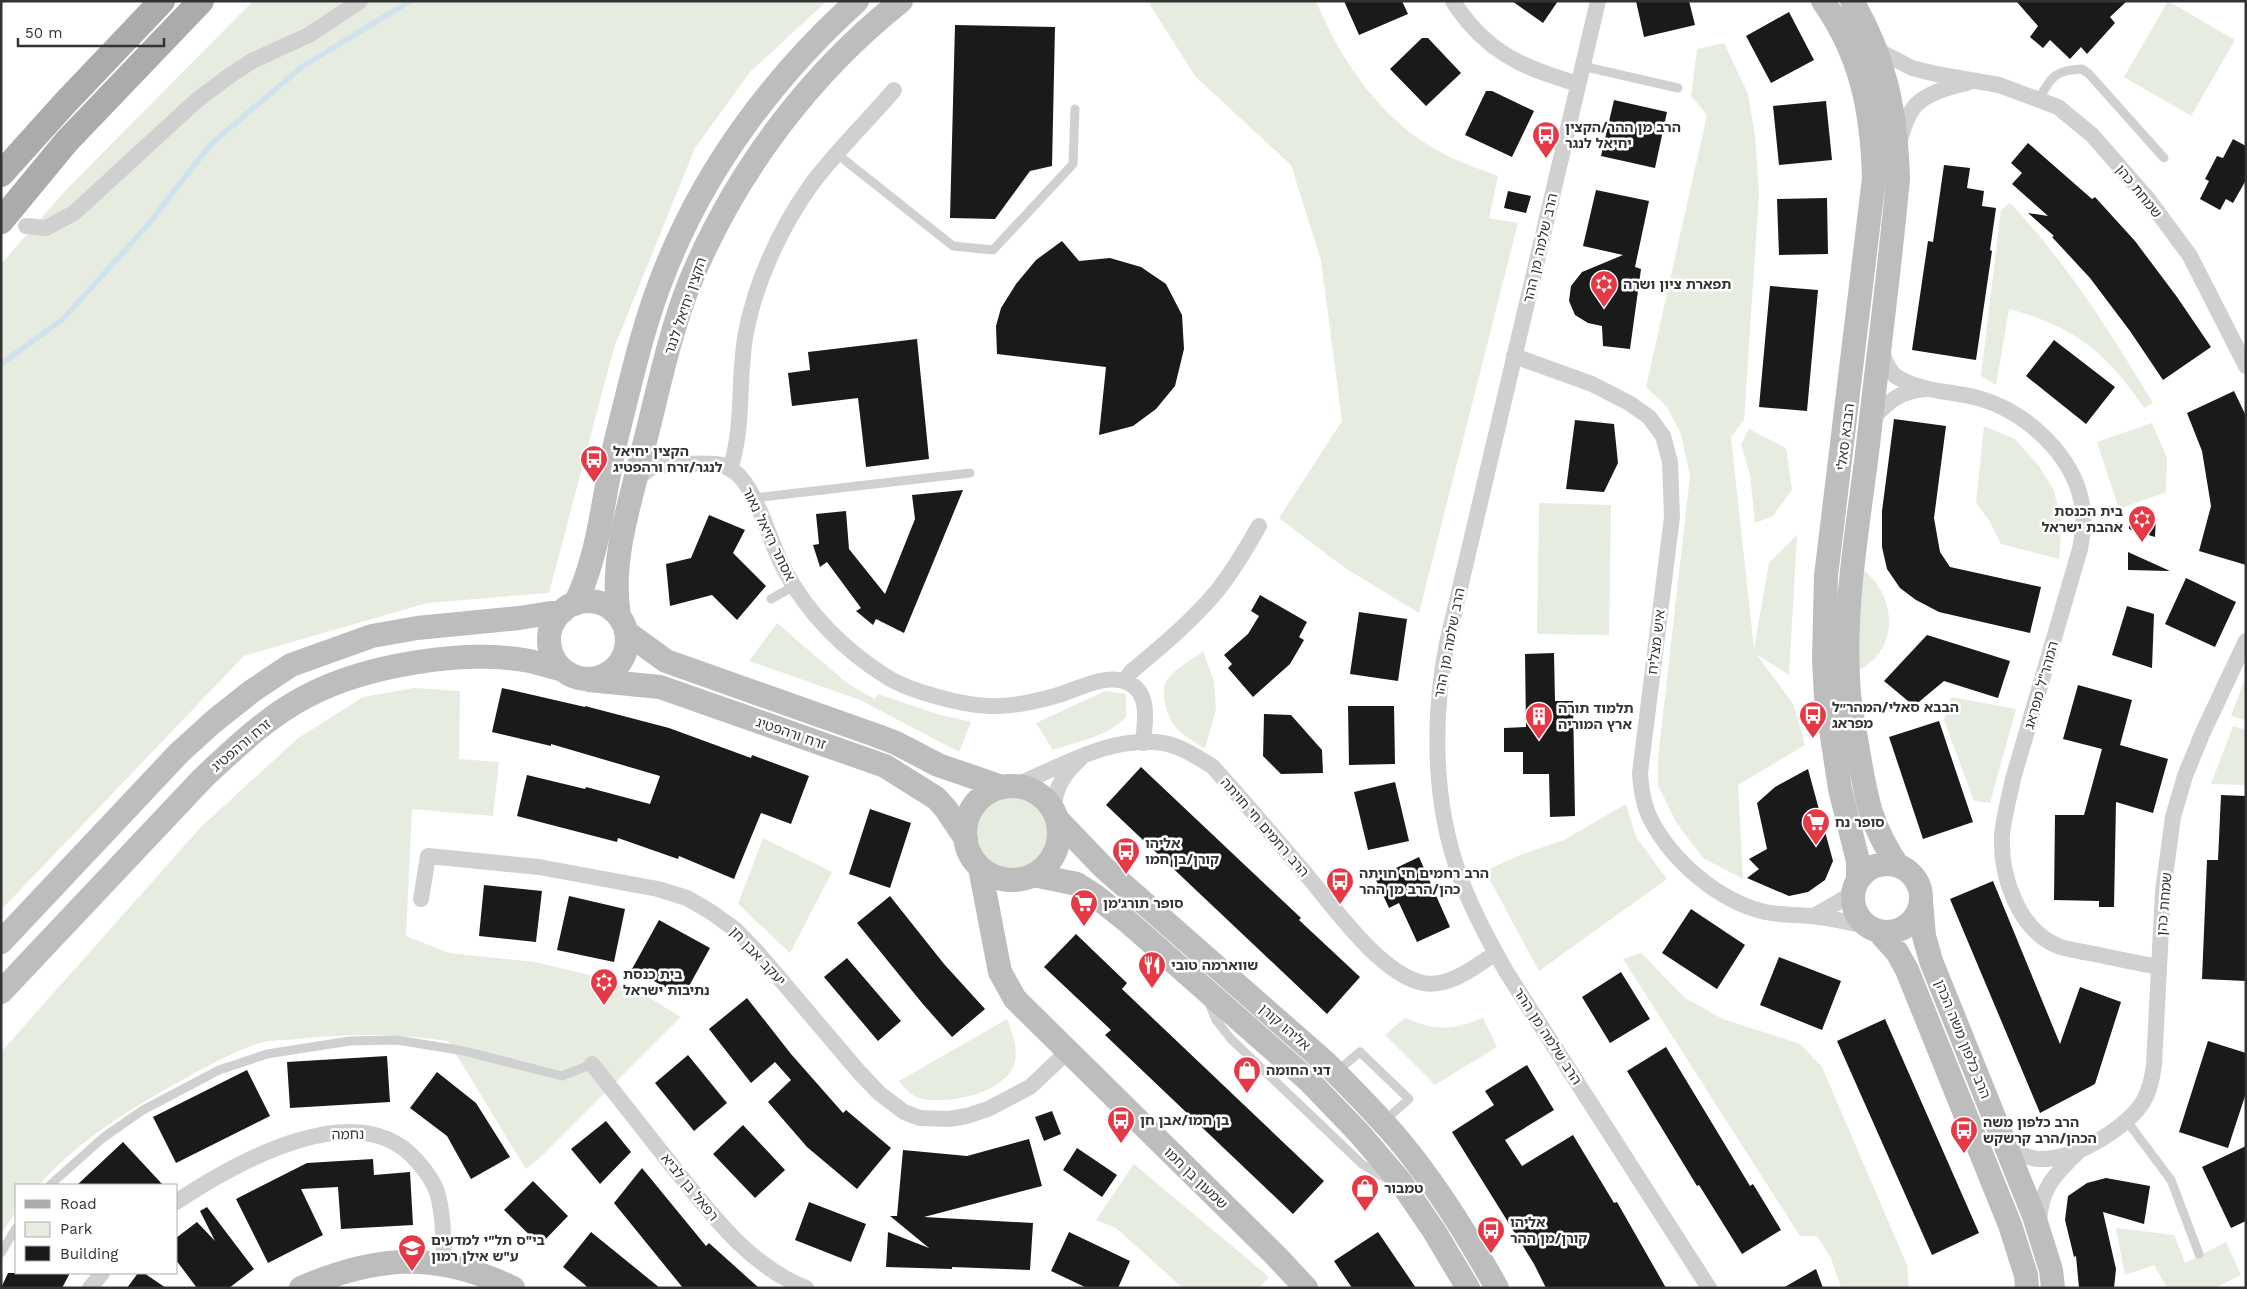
<svg xmlns="http://www.w3.org/2000/svg" width="2247" height="1289" font-family="'Work Sans','Noto Sans Hebrew',sans-serif">
	<rect width="100%" height="100%" fill="#fff"/>
	<!-- green -->
	<path fill="#e6ecdf" d="M253 1H827L750 72 695 148 614 348 549 593 427 603 244 656 1 910V264L65 191Z
		M1150 1H1316C1341 62 1384 124 1444 154 1461 163 1480 169 1498 176L1489 218 1518 223 1419 613 1345 568 1279 518 1342 421 1321 260 1291 165 1195 76 1150 5Z
		M2168 1 2235 40 2191 116 2124 77Z
		M1724 43 1748 94 1755 136 1759 194 1744 420 1731 437 1754 649 1769 563 1797 535 1789 675 1756 654 1794 705 1805 745 1738 785 1743 879 1703 858 1676 822 1658 785V758L1690 476 1681 434 1667 407 1646 387 1707 115 1691 96 1697 49Z
		M2010 203C2068 264 2110 332 2153 403L2144 408C2106 352 2075 327 2009 309L1996 385 1981 376 2001 210Z
		M2152 423 2167 458 2166 492 2119 509 2097 442Z
		M1984 426 2015 439 2039 466 2053 489 2062 520 2059 559 2001 544 1989 520 1976 503Z
		M1749 429 1786 448 1792 490 1773 516 1755 523 1750 475 1741 444Z
		M1539 503 1611 505 1609 635 1537 634Z
		M1856 565C1888 583 1902 631 1874 659 1868 665 1859 670 1852 675Z
		M777 623 848 684 875 699 878 694 937 714 971 722 959 752 860 700 749 661Z
		M1203 651 1214 681 1216 709 1205 749C1183 734 1172 731 1165 704 1164 698 1163 690 1165 684 1171 670 1192 660 1203 651Z
		M2246 676V720L2231 716Z
		M414 688 460 691 459 759 499 762 493 816 412 809 406 936 449 953 535 962 598 977 643 994 681 1017 545 1153 526 1169 448 1041C394 1034 352 1033 298 1039 286 1040 271 1040 260 1043 235 1051 211 1064 188 1077 134 1106 80 1139 39 1185H16V1213L1 1233V1052L201 827 297 739 363 697Z
		M1105 691 1126 694V717C1109 736 1076 742 1053 750L1036 723Z
		M1951 697 2016 709 1990 803 1974 801 1944 720Z
		M2233 726 2246 730V785L2211 784Z
		M974 833a38 38 0 1 1 76 0a38 38 0 1 1-76 0Z
		M1626 804 1636 837 1667 879 1539 971 1485 871 1520 855 1564 840Z
		M763 838 832 872 790 953 738 904Z
		M1641 953 1685 998 1723 1019 1800 1044 1822 1067 1907 1265 1909 1288H1841L1831 1258 1817 1236H1800L1623 959Z
		M1405 1018C1439 1031 1448 1031 1483 1018L1497 1047 1435 1085 1385 1035Z
		M1007 1019C1013 1034 1021 1056 1011 1071 996 1095 945 1105 919 1098 910 1095 905 1088 899 1081Z
		M1134 1164 1269 1277 1259 1288H1183L1116 1228 1096 1220Z
		M2116 1228 2174 1235 2185 1263 2226 1242 2241 1275 2215 1288H2167L2154 1265 2125 1275Z"/>
	<g fill="none" stroke-linecap="round" stroke-linejoin="round">
		<!-- stream -->
		<path stroke="#cfe2ee" stroke-width="5.5" d="M1 364 63 319 146 227 211 144 303 66 410 1"/>
	</g>
	<!-- building -->
	<path fill="#1a1a1a" d="M1344 1H1402L1408 14 1359 35Z
		M1512 1H1558L1543 23Z
		M1636 1H1689L1695 25 1644 37Z
		M2016 1H2127L2110 17 2115 23 2087 54 2081 47 2070 59 2050 40 2043 48 2030 37 2038 26Z
		M1789 12 1814 60 1771 83 1746 36Z
		M955 25 1055 27 1052 166 1030 171 995 219 950 218Z
		M1422 38H1428L1461 73 1426 106 1390 69Z
		M1486 91H1492L1534 111 1512 157 1465 135Z
		M1614 100 1667 112 1655 168 1601 156Z
		M1826 101 1832 160 1779 165 1773 106Z
		M2233 139 2246 146V180L2233 203 2226 199 2220 210 2200 199 2209 181 2205 179 2217 156 2223 158Z
		M2028 143 2092 199 2095 197 2135 241 2177 297 2211 347 2163 380 2130 331 2090 278 2052 237 2054 236 2028 213 2048 216 2012 184 2022 173 2011 163Z
		M1944 165 1970 168 1967 188 1984 191 1982 206 1996 208 1990 250 1992 251 1976 360 1912 350 1928 241 1933 242Z
		M1596 190 1649 201 1635 267 1641 269 1630 349 1603 346 1602 326 1588 323 1575 315 1569 301 1571 286 1582 272 1623 255 1583 246Z
		M1508 191 1531 196 1526 213 1504 208Z
		M1827 198 1828 254 1779 255 1777 199Z
		M1062 241 1079 261 1110 258 1141 267 1166 284 1182 315 1184 349 1175 386 1156 409 1133 426 1099 435 1106 367 997 354 996 326 1001 308 1016 284 1036 260Z
		M1770 286 1818 290 1807 411 1759 407Z
		M917 339 929 459 866 467 858 398 792 406 788 373 810 370 808 352Z
		M2054 340 2115 387 2086 424 2026 376Z
		M2234 391 2246 416V565L2199 551 2211 506 2202 451 2187 413Z
		M1894 419 1946 426 1934 518 1940 552 1950 567 2041 587 2030 633 1939 612 1916 600 1900 588 1887 569 1882 547V511Z
		M1575 420 1614 424 1618 463 1604 492 1566 489Z
		M963 490 904 633 876 619 873 625 856 611 861 608 827 562 820 567 813 545 819 544 816 514 846 511 849 549 885 594 915 519 912 495Z
		M709 515 745 530 733 553 766 586 737 620 712 595 670 606 666 564 691 558Z
		M2129 515 2156 516 2155 537 2129 529Z
		M2128 552 2170 571 2128 570Z
		M2186 578 2236 602 2215 647 2165 624Z
		M1260 595 1307 622 1299 637 1304 640 1290 664 1253 697 1228 668 1232 664 1224 655 1248 634 1259 616 1251 611Z
		M2127 606 2154 614 2152 668 2112 655Z
		M1359 612 1407 619 1398 681 1350 674Z
		M1927 635 2010 661 1998 698 1944 681 1914 706 1884 681Z
		M1554 653 1555 701H1573L1575 816 1550 817 1549 774H1523V752H1504V728L1526 727 1525 654Z
		M2078 685 2132 700 2120 745 2168 759 2153 813 2116 802 2114 907H2099V901L2054 900 2055 815H2084L2102 749 2063 739Z
		M502 688 585 707V706L669 728 751 758 752 755 809 776 791 824 761 813 734 879 679 856 678 859 618 838 617 842 517 816 527 775 585 789 586 787 650 804 660 776 551 744V746L492 732Z
		M1348 706H1394L1395 764 1349 765Z
		M1264 714 1291 715 1322 750 1323 773 1281 774 1263 756Z
		M1939 721 1973 822 1923 839 1889 737Z
		M1141 767 1301 918 1299 920 1360 977 1327 1014 1106 805Z
		M1808 769 1833 861 1825 880 1808 892 1789 896 1747 878 1759 869 1749 859 1767 849 1757 803 1775 787Z
		M1395 782 1409 841 1368 850 1354 792Z
		M2221 795 2246 796V981L2202 979 2207 860H2218Z
		M870 809 911 823 890 888 849 874Z
		M1419 857 1450 927 1417 942 1399 903 1389 908 1375 878Z
		M1993 881 2060 1044 2080 987 2121 1002 2095 1084 2040 1113 1950 899Z
		M484 885 542 891 536 942 479 936Z
		M569 896 625 909 614 962 557 950Z
		M890 896 944 964 985 1009 952 1037 922 1003 857 923Z
		M1691 909 1745 945 1717 989 1662 953Z
		M659 920 710 948 683 997 632 969Z
		M1076 934 1127 983 1122 989 1324 1181 1293 1214 1105 1035 1111 1030 1044 967Z
		M1779 957 1841 981 1822 1030 1760 1005Z
		M847 958 901 1021 878 1041 824 977Z
		M1621 972 1650 1019 1610 1043 1582 997Z
		M747 998 791 1054 843 1113 846 1110 891 1148 857 1189 807 1147 768 1102 791 1080 775 1062 751 1083 709 1029Z
		M1885 1019 1979 1233 1932 1255 1837 1041Z
		M2208 1041 2246 1053V1093L2228 1148 2179 1132Z
		M1666 1047 1750 1186 1753 1184 1781 1230 1742 1254 1699 1185 1697 1186 1627 1071Z
		M688 1055 727 1103 694 1131 655 1083Z
		M387 1056 390 1102 290 1108 287 1062Z
		M1527 1065 1554 1110 1505 1140 1522 1166 1573 1135 1614 1203 1617 1202 1666 1288H1546L1534 1264 1452 1132 1494 1105 1485 1091Z
		M247 1070 270 1116 176 1163 153 1117Z
		M437 1072 476 1103 510 1157 471 1179 447 1136 410 1108Z
		M1052 1111 1061 1134 1044 1141 1035 1117Z
		M606 1121 631 1152 600 1184 571 1149Z
		M743 1125 785 1170 755 1198 713 1154Z
		M1029 1139 1042 1186 924 1217 1033 1223 1030 1270 952 1267V1269L886 1267 888 1232 929 1248 890 1216H897L903 1150 967 1156Z
		M123 1142 163 1185H77Z
		M2246 1146V1221L2231 1228 2202 1167Z
		M1077 1148 1117 1175 1102 1197 1063 1170Z
		M373 1159 374 1175 410 1172 413 1225 341 1229 338 1187 301 1189 323 1235 268 1263 236 1199 307 1163Z
		M642 1168 706 1246 709 1243 759 1288H683L614 1203Z
		M2106 1178 2150 1186 2144 1224 2103 1212 2116 1269 2114 1288H2079L2076 1256 2074 1257 2065 1220 2068 1196 2087 1183Z
		M533 1181 568 1216 540 1245 504 1210Z
		M809 1202 866 1224 851 1262 795 1240Z
		M207 1207 254 1269 229 1288H197L176 1260V1238L197 1222 215 1241 200 1211Z
		M591 1232 660 1288H588L584 1284 563 1267Z
		M1069 1232 1130 1261 1118 1288H1087L1051 1271Z
		M1378 1232 1416 1288H1352L1334 1261Z
		M1816 1269 1823 1288H1783Z
		M8 1273H70L62 1288H1Z
		M138 1273H144L166 1288H127Z"/>
	<g fill="none" stroke-linecap="round" stroke-linejoin="round">
		<!-- lane -->
		<path stroke="#d0d0d0" stroke-width="9" d="M1582 66 1678 88
			M2039 99C2051 77 2055 70 2082 69L2089 74 2164 158
			M837 154 953 246 993 250 1073 164 1075 109
			M754 498 970 473
			M771 599 794 586
			M1209 1003 1216 1020 1231 1039 1362 1164 1388 1180
			M1335 1073 1360 1052 1409 1099 1383 1122
			M2126 1120 2171 1180 2199 1254
			M50 1185 104 1137 143 1110 219 1070 267 1054 350 1041 397 1040 464 1051 562 1076 592 1064
			M1 1253 16 1228"/>
		<!-- street -->
		<path stroke="#d0d0d0" stroke-width="16" d="M1453 1C1457 9 1464 16 1469 23 1499 59 1535 71 1578 84
			M1598 1 1447 643C1432 719 1433 803 1460 877 1472 910 1489 941 1507 973L1709 1288
			M1874 42 1883 53 1912 68 1936 74 1999 85 2058 107 2092 135 2148 199 2190 256 2246 366
			M1899 143C1903 132 1905 120 1912 110 1922 94 1949 87 1967 83
			M26 226 46 228 74 213 196 101 229 76 252 61 309 35 360 1
			M1880 348C1884 358 1888 371 1897 377 1921 392 1952 391 1978 398 2025 411 2073 454 2082 504 2085 520 2083 534 2080 549L2013 779C2009 798 2004 816 2002 835 2000 875 2018 930 2058 946 2069 950 2083 952 2095 954 2117 959 2138 963 2159 967
			M1514 356 1592 384 1629 403 1649 417 1663 436 1670 462 1672 517 1640 773C1641 789 1643 804 1650 818 1671 860 1718 901 1765 912 1780 915 1796 915 1811 916 1830 918 1848 922 1867 926
			M1871 420C1888 402 1899 391 1926 389
			M730 469C744 427 738 382 745 338 754 285 780 228 811 185 836 151 867 122 894 90
			M636 480C641 476 648 469 654 467 663 464 713 462 722 465 726 466 731 470 735 472 757 489 770 543 784 569 807 613 845 651 887 677 909 691 962 705 988 706 1009 707 1034 702 1055 696 1077 690 1105 673 1127 682 1151 692 1145 722 1143 743
			M1124 681 1132 671C1162 646 1192 621 1217 591 1233 571 1246 549 1259 526
			M1014 786C1061 767 1110 735 1163 743 1181 746 1197 757 1212 766 1244 801 1274 837 1305 873 1333 906 1380 974 1423 983 1450 988 1475 966 1496 953
			M1054 811C1054 788 1064 774 1080 759
			M421 899 428 856 539 867 658 889 687 898 711 912 736 930 758 953 859 1072 879 1093 904 1112 920 1118 949 1119 967 1116 988 1109 1030 1087 1067 1052
			M1814 916 1854 893
			M592 1064C618 1097 644 1130 670 1163 709 1211 747 1265 806 1288
			M2007 1137C2011 1142 2017 1151 2022 1154 2055 1174 2126 1130 2143 1102 2150 1090 2152 1078 2154 1065L2163 891 2173 817 2185 776 2203 732 2246 641
			M176 1202C235 1163 358 1092 417 1161 425 1170 433 1180 437 1192 444 1216 443 1240 444 1264
			M2039 1224C2040 1189 2054 1175 2078 1152
			M90 1288 102 1273"/>
		<!-- secondary -->
		<path stroke="#bdbdbd" stroke-width="24" d="M1823 1C1862 56 1872 112 1874 178L1826 576 1824 659 1826 697 1840 789 1858 861V880
			M1852 1C1886 59 1896 113 1898 178 1890 268 1878 356 1868 445 1858 528 1842 610 1849 694 1851 712 1855 731 1858 750 1866 797 1870 825 1898 866
			M549 640a39 39 0 1 1 78 0a39 39 0 1 1-78 0Z
			M575 604C601 551 603 492 617 436 631 381 643 325 664 273 705 168 774 76 857 1
			M619 616C610 561 629 507 642 453 657 397 668 337 690 282 735 173 809 74 901 1
			M626 632 666 661 875 735 896 743 938 765 1002 787
			M589 680 660 687 885 766 936 798 946 809 966 839
			M965 833a47 47 0 1 1 94 0a47 47 0 1 1-94 0Z
			M1057 819 1103 867 1325 1062C1350 1087 1375 1112 1398 1139 1436 1184 1468 1236 1497 1288
			M1853 898a34 34 0 1 1 68 0a34 34 0 1 1-68 0Z
			M980 868 1000 972 1015 999 1276 1256 1306 1288
			M1033 875 1077 884 1094 895 1127 921 1308 1080 1359 1133 1400 1181 1434 1231 1468 1288
			M1921 901 1924 936 1931 961 2034 1216 2051 1270 2053 1288
			M1878 931 1897 952 1907 970 2010 1225 2026 1275 2027 1288
			M1 942 179 753 213 722 252 691 291 665 372 636 417 628 519 618 563 611
			M1 992 203 778C235 748 268 716 307 696 366 665 464 649 530 661 541 664 552 667 563 670
			M301 1288C377 1255 437 1251 513 1288"/>
		<!-- primary -->
		<path stroke="#ababab" stroke-width="26" d="M1 174 65 103 162 1
			M1 221 67 141 201 1"/>
	</g>
	<!-- icons -->
	<defs>
		<g id="bus-pin" transform="scale(1.4375)"><path d="M0 17L-7.5 6A9.5 9.5 0 1 1 7.5 6Z" fill="#e63946" stroke="#fff"/><path d="M-5-6H5V4H4V6H2V4H-2V6H-4V4H-5ZM-3.5-4V0h7V-4ZM-3.5 1.2v1.5H-2V1.2ZM2 1.2v1.5H3.5V1.2Z" fill="#fff"/></g>
		<g id="synagogue-pin" transform="scale(1.4375)"><path d="M0 17L-7.5 6A9.5 9.5 0 1 1 7.5 6Z" fill="#e63946" stroke="#fff"/><path d="M0-6.5L5.6 3.2H-5.6ZM0 6.5L5.6-3.2H-5.6Z" fill="#fff"/></g>
		<g id="building-pin" transform="scale(1.4375)"><path d="M0 17L-7.5 6A9.5 9.5 0 1 1 7.5 6Z" fill="#e63946" stroke="#fff"/><path d="M-4-6H4V6H1V3H-1V6H-4ZM-2.5-4.3h1.7v1.8h-1.7ZM.8-4.3h1.7v1.8H.8ZM-2.5-1h1.7V.8h-1.7ZM.8-1h1.7V.8H.8Z" fill="#fff"/></g>
		<g id="supermarket-pin" transform="scale(1.4375)"><path d="M0 17L-7.5 6A9.5 9.5 0 1 1 7.5 6Z" fill="#e63946" stroke="#fff"/><path d="M-6-5.5h2.5l.6 2H6L4.5 2H-2.5L-4.4-4H-6ZM-1.5 3.2a1.3 1.3 0 1 0 .1 0ZM3 3.2a1.3 1.3 0 1 0 .1 0Z" fill="#fff"/></g>
		<g id="restaurant-pin" transform="scale(1.4375)"><path d="M0 17L-7.5 6A9.5 9.5 0 1 1 7.5 6Z" fill="#e63946" stroke="#fff"/><path d="M-5-6h1v4h1v-4h1v4h1v-4h1v5L-1.5 .5V6h-2V.5L-5-1ZM5-6V6H3V1.5H1.5Q1.5-4 5-6Z" fill="#fff"/></g>
		<g id="shop-pin" transform="scale(1.4375)"><path d="M0 17L-7.5 6A9.5 9.5 0 1 1 7.5 6Z" fill="#e63946" stroke="#fff"/><path d="M-5-2.5h2.3a2.7 3.5 0 0 1 5.4 0H5L5.5 6h-11ZM-1.5-2.5h3a1.5 2.3 0 0 0-3 0Z" fill="#fff"/></g>
		<g id="school-pin" transform="scale(1.4375)"><path d="M0 17L-7.5 6A9.5 9.5 0 1 1 7.5 6Z" fill="#e63946" stroke="#fff"/><path d="M0-5L7-2L0 1L-7-2ZM-4 1L0 2.5L4 1V4Q0 6-4 4Z" fill="#fff"/></g>
	</defs>
	<g fill-rule="evenodd">
		<use href="#bus-pin" x="1546" y="135"/>
		<use href="#synagogue-pin" x="1604" y="284"/>
		<use href="#bus-pin" x="594" y="459"/>
		<use href="#synagogue-pin" x="2142" y="519"/>
		<use href="#bus-pin" x="1813" y="715"/>
		<use href="#building-pin" x="1539" y="716"/>
		<use href="#supermarket-pin" x="1816" y="822"/>
		<use href="#bus-pin" x="1126" y="851"/>
		<use href="#bus-pin" x="1340" y="881"/>
		<use href="#supermarket-pin" x="1084" y="903"/>
		<use href="#restaurant-pin" x="1152" y="965"/>
		<use href="#synagogue-pin" x="604" y="982"/>
		<use href="#shop-pin" x="1247" y="1070"/>
		<use href="#bus-pin" x="1121" y="1120"/>
		<use href="#bus-pin" x="1964" y="1130"/>
		<use href="#shop-pin" x="1365" y="1188"/>
		<use href="#bus-pin" x="1491" y="1230"/>
		<use href="#school-pin" x="412" y="1248"/>
	</g>
	<g text-anchor="middle" dominant-baseline="central" stroke-width="5" stroke-linejoin="round" paint-order="stroke">
		<!-- poi labels -->
		<g font-size="14" font-weight="bold" fill="#333" stroke="#fff" text-anchor="start">
			<text x="1565" y="127">הרב מן ההר/הקצין<tspan x="1565" dy="16">יחיאל לנגר</tspan></text>
			<text x="1623" y="284">תפארת ציון ושרה</text>
			<text x="613" y="451">הקצין יחיאל<tspan x="613" dy="16">לנגר/זרח ורהפטיג</tspan></text>
			<text x="2123" y="511" text-anchor="end">בית הכנסת<tspan x="2123" dy="16">אהבת ישראל</tspan></text>
			<text x="1832" y="707">הבבא סאלי/המהר״ל<tspan x="1832" dy="16">מפראג</tspan></text>
			<text x="1558" y="708">תלמוד תורה<tspan x="1558" dy="16">ארץ המוריה</tspan></text>
			<text x="1835" y="822">סופר נח</text>
			<text x="1145" y="843">אליהו<tspan x="1145" dy="16">קורן/בן חמו</tspan></text>
			<text x="1359" y="873">הרב רחמים חי חויתה<tspan x="1359" dy="16">כהן/הרב מן ההר</tspan></text>
			<text x="1103" y="903">סופר תורג'מן</text>
			<text x="1171" y="965">שווארמה טובי</text>
			<text x="623" y="974">בית כנסת<tspan x="623" dy="16">נתיבות ישראל</tspan></text>
			<text x="1266" y="1070">דגי החומה</text>
			<text x="1140" y="1120">בן חמו/אבן חן</text>
			<text x="1983" y="1122">הרב כלפון משה<tspan x="1983" dy="16">הכהן/הרב קרשקש</tspan></text>
			<text x="1384" y="1188">טמבור</text>
			<text x="1510" y="1222">אליהו<tspan x="1510" dy="16">קורן/מן ההר</tspan></text>
			<text x="431" y="1240">בי"ס תל"י למדעים<tspan x="431" dy="16">ע"ש אילן רמון</tspan></text>
		</g>
		<!-- street labels -->
		<g font-size="14" fill="#333" stroke="#fff">
			<text transform="translate(2139 191) rotate(51)">שמחת כהן</text>
			<text transform="translate(1540 248) rotate(-77)">הרב שלמה מן ההר</text>
			<text transform="translate(685 306) rotate(-71)">הקצין יחיאל לנגר</text>
			<text transform="translate(1845 437) rotate(-83)">הבבא סאלי</text>
			<text transform="translate(769 534) rotate(64)">אסתר רזיאל נאור</text>
			<text transform="translate(1656 642) rotate(-83)">איש מצליח</text>
			<text transform="translate(1449 643) rotate(-79)">הרב שלמה מן ההר</text>
			<text transform="translate(2041 685) rotate(-74)">המהר"ל מפראג</text>
			<text transform="translate(791 733) rotate(19)">זרח ורהפטיג</text>
			<text transform="translate(241 745) rotate(-40)">זרח ורהפטיג</text>
			<text transform="translate(1265 827) rotate(49)">הרב רחמים חי חויתה</text>
			<text transform="translate(2164 904) rotate(-85)">שמחת כהן</text>
			<text transform="translate(758 956) rotate(47)">יעקב אבן חן</text>
			<text transform="translate(1285 1027) rotate(41)">אליהו קורן</text>
			<text transform="translate(1548 1036) rotate(57)">הרב שלמה מן ההר</text>
			<text transform="translate(1963 1039) rotate(68)">הרב כלפון משה הכהן</text>
			<text transform="translate(348 1134) rotate(-1)">נחמה</text>
			<text transform="translate(1196 1178) rotate(44)">שמעון בן חמו</text>
			<text transform="translate(690 1187) rotate(51)">רפאל בן לביא</text>
		</g>
	</g>
	<!-- border -->
	<rect width="2247" height="1289" fill="none" stroke="#333333" stroke-width="5"/>
	<!-- legend -->
	<rect x="15" y="1184" width="162" height="90" fill="#ffffff" stroke="#adadad"/>
	<rect x="25" y="1200" width="25" height="8" fill="#ababab" stroke="#adadad"/>
	<text x="60" y="1209" font-size="15" fill="#333333">Road</text>
	<rect x="25" y="1222" width="25" height="15" fill="#e6ecdf" stroke="#adadad"/>
	<text x="60" y="1234" font-size="15" fill="#333333">Park</text>
	<rect x="25" y="1246" width="25" height="15" fill="#1a1a1a" stroke="#adadad"/>
	<text x="60" y="1259" font-size="15" fill="#333333">Building</text>
	<!-- scale -->
	<path d="M18 38v8h146v-8" fill="none" stroke="#333333" stroke-width="2.5"/>
	<text x="25" y="38" font-size="15" fill="#333333" stroke="#ffffff" stroke-width="4" paint-order="stroke">50 m</text>
</svg>
